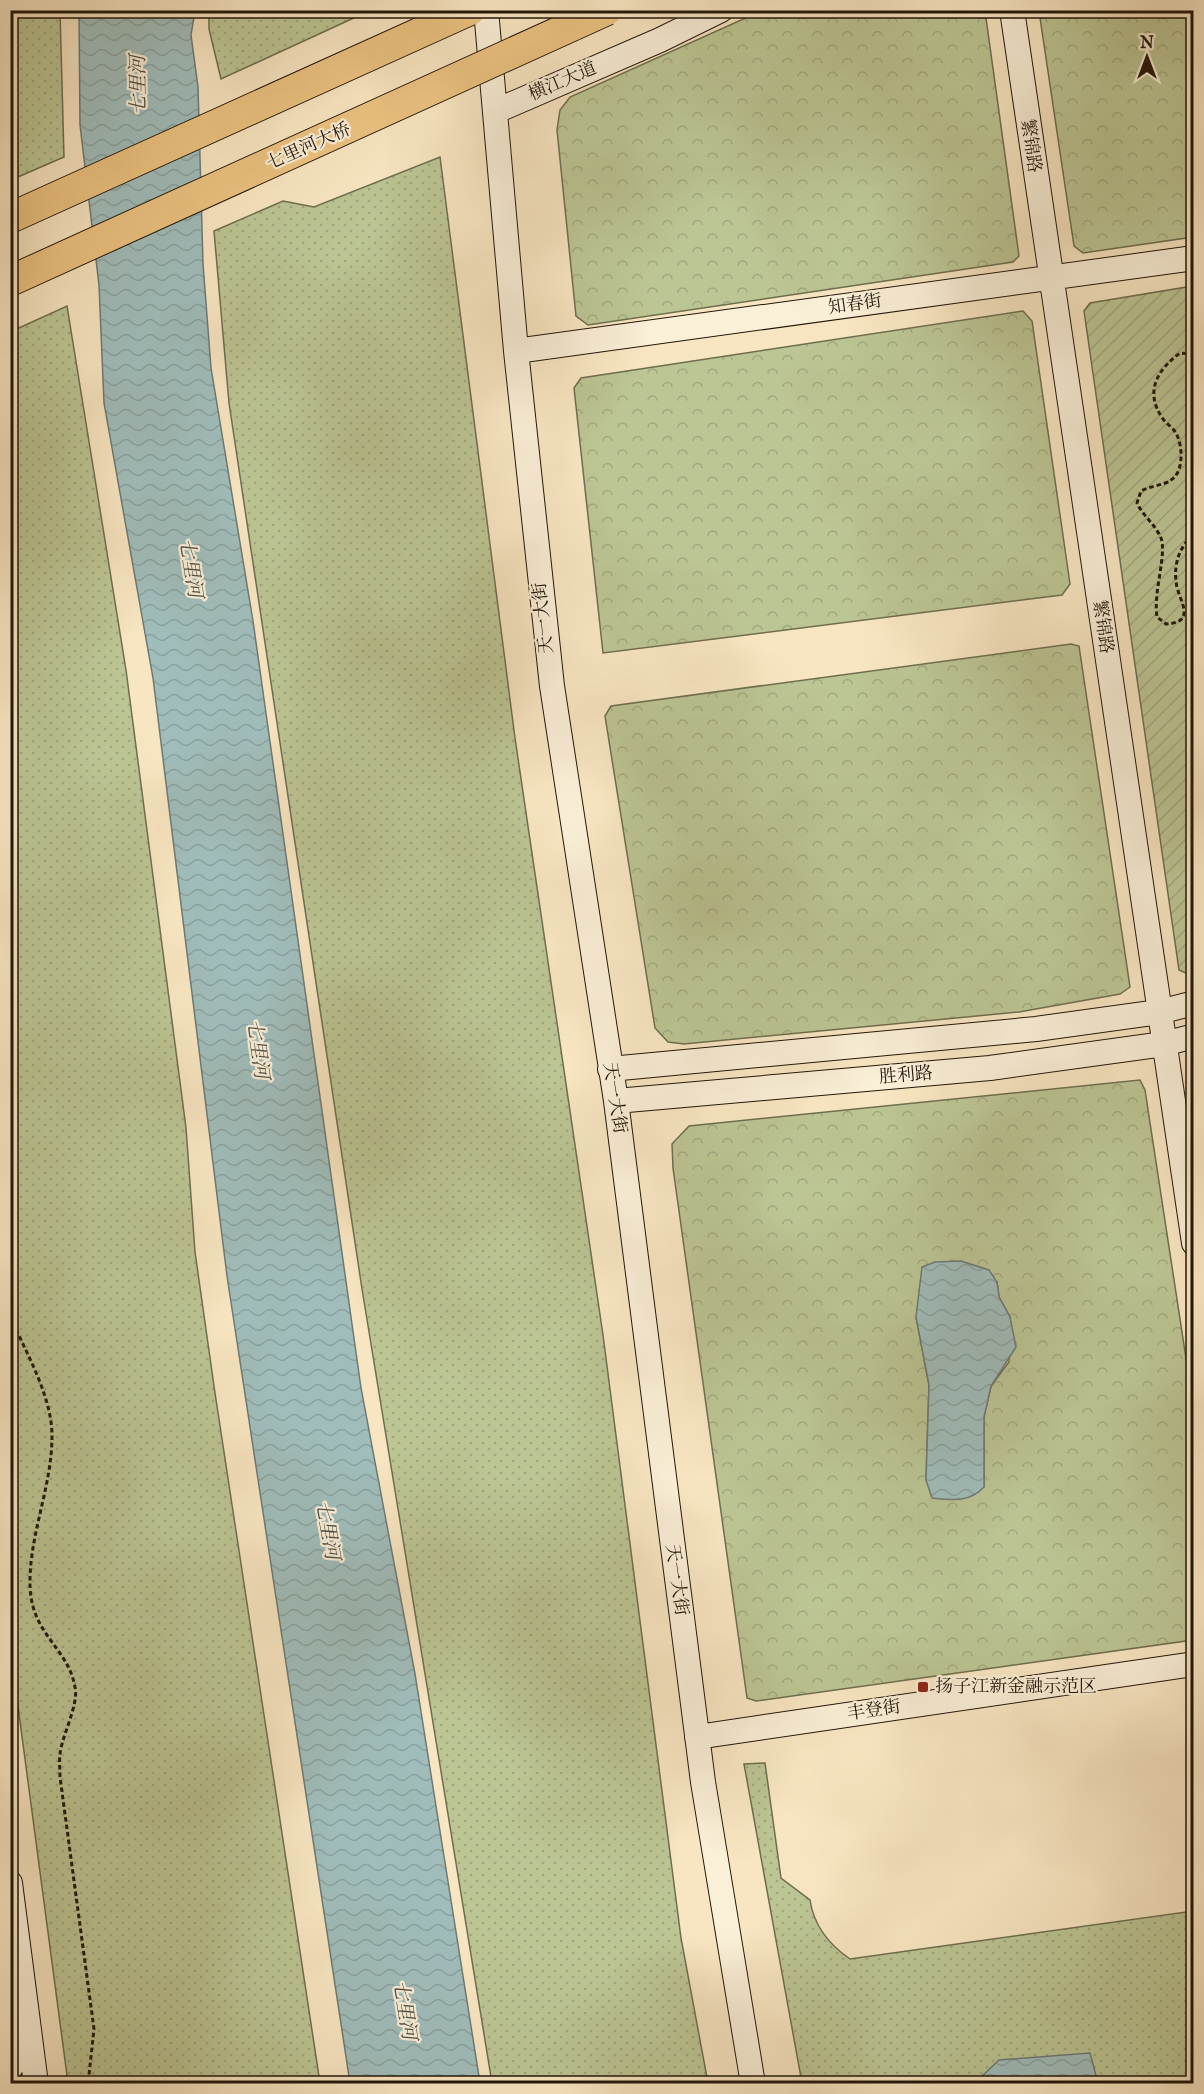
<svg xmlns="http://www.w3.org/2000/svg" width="1204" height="2094" font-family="'IM FELL English','Noto Serif SC',serif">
	<defs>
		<pattern id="grass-dots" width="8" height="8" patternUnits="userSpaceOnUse" patternTransform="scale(1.5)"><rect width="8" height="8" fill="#bcc594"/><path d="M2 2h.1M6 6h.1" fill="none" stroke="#a1a87e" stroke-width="1.8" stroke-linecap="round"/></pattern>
		<pattern id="forest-crowns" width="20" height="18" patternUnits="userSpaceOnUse" patternTransform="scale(1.5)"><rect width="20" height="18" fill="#bcc594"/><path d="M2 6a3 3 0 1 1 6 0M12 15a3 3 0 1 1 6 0" fill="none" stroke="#a1a87e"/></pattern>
		<pattern id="garden-furrows" width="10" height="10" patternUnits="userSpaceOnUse" patternTransform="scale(1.5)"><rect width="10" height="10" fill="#bcc594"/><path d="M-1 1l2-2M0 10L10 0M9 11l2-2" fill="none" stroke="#a1a87e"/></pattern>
		<pattern id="water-waves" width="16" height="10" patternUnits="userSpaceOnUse" patternTransform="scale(1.5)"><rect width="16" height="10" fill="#a0bdbb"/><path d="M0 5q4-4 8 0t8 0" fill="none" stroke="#8aa29f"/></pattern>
	</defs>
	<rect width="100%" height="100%" fill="#f8e6c2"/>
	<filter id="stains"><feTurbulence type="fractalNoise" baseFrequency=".00333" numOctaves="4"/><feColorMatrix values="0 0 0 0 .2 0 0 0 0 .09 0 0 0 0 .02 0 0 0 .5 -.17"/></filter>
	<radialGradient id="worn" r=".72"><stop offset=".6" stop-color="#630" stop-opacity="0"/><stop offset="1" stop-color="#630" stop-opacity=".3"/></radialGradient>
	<!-- grass -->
	<path fill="url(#grass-dots)" stroke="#6e6e4f" stroke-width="1.5" d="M11 10 60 11 64 157 11 180Z
		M209 11V10L369 11 221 79 209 29Z
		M440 157 515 738 603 1335 681 1938 708 2083H492L362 1289 229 403 214 231 283 201 314 207Z
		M67 306 126 670 186 1128 195 1252 215 1393 320 2083H68L10 1646V332Z
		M765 1763 781 1878 810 1900C814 1926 828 1944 850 1959L1193 1911V2083H802L744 1764Z"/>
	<!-- forest -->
	<path fill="url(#forest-crowns)" stroke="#6e6e4f" stroke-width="1.5" fill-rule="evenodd" d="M761 11H985L1019 256 1013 262 588 325 576 316 557 130 560 110 570 97Z
		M1039 11H1193V237L1083 253 1074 246Z
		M1023 311 1032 321 1070 584 1062 595 603 653 574 388 581 378Z
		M1071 644 1079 646 1130 987 1120 994 1019 1012 684 1044 668 1042 655 1028 605 716 611 706Z
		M1140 1080 1145 1090 1193 1404V1640L756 1701 747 1698 673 1168 672 1144 689 1126ZM997 1282 999 1297 1010 1317 1009 1362 991 1386 984 1417V1487L926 1480 929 1385 916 1317Z"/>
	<!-- garden -->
	<path fill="url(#garden-furrows)" stroke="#6e6e4f" stroke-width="1.5" d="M1193 286 1194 974 1190 975 1179 970 1084 311 1090 303Z"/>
	<!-- water -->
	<path fill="url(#water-waves)" stroke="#6d7a74" stroke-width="1.5" d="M79 11H195L191 35 198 87 203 264 211 368 253 621 361 1388 415 1674 480 2083H350L227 1276 153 678 104 403 99 285 80 125Z
		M961 1261 989 1270 997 1282 999 1297 1010 1317 1016 1347 991 1386 984 1417V1487C969 1503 952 1500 932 1498L926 1480 929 1385 916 1317 922 1267 935 1262Z
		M1090 2053 1098 2083H954L979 2079 999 2060Z"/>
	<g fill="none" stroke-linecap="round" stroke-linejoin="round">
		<!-- secondary casing -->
		<g stroke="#21160a" stroke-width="26">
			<path id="secondary" d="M486 10 516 351 552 686 616 1101 703 1782 753 2084
				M1012 10 1194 1243
				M496 111 660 40 721 10
				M516 351 1194 258
				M610 1069 1036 1029 1159 1012 1194 1003
				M616 1101 990 1068 1164 1044 1194 1036
				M697 1737 1194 1664
				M10 1883 36 2084
				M10 2068 19 2056 22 2030"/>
		</g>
		<!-- highway casing -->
		<g stroke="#21160a" stroke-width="32">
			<path id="highway" d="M10 218 470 10"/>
		</g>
		<!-- path -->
		<path stroke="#21160a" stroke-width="3" stroke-dasharray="4.5 3" stroke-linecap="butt" d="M1194 354 1180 353C1157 370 1144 392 1163 419 1167 424 1173 428 1176 433 1183 446 1184 472 1171 480 1165 485 1150 486 1141 491L1137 503C1143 516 1155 524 1161 538 1167 555 1153 592 1157 617L1166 624C1199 622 1177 599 1176 581 1174 562 1180 546 1194 534
			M10 1316C26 1353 52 1396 52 1436 52 1487 29 1535 30 1585 31 1635 68 1647 75 1687 79 1705 62 1735 60 1754 59 1761 60 1769 60 1777L94 2029 88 2084"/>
		<!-- secondary -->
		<use href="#secondary" stroke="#faefd7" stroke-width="24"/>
		<!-- highway -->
		<use href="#highway" stroke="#ecc381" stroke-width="30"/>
		<!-- highway-bridge casing -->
		<g stroke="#21160a" stroke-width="32" stroke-linecap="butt">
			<path id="highway-bridge" d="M10 281 607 10"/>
		</g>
		<!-- highway-bridge -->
		<use href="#highway-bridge" stroke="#ecc381" stroke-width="30"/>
	</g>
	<!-- markers -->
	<rect fill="#8f2418" stroke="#faefd7" stroke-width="2" x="917" y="1681" width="12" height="12" rx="3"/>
	<g text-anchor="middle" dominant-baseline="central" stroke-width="4.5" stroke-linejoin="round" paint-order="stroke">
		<!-- street labels -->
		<g font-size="18" fill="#21160a" stroke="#faefd7">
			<text transform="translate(563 82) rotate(-23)">横江大道</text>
			<text transform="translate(1030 146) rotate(82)">繁锦路</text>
			<text transform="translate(309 147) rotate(-24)">七里河大桥</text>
			<text transform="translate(855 305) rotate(-8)">知春街</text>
			<text transform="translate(544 618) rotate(-96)">天一大街</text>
			<text transform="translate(1102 627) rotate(82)">繁锦路</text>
			<text transform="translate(906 1076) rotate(-5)">胜利路</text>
			<text transform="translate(614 1098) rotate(81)">天一大街</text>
			<text transform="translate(676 1580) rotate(82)">天一大街</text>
			<text transform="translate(874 1711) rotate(-8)">丰登街</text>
		</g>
		<!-- poi labels -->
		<g font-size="18" fill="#21160a" stroke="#faefd7" text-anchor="start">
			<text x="935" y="1687">扬子江新金融示范区</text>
		</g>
		<!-- water labels -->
		<g font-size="20" font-style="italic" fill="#4d5048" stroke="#faefd7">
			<text transform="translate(139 85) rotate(-91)">七里河</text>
			<text transform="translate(190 568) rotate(81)">七里河</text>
			<text transform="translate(257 1049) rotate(82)">七里河</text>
			<text transform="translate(327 1530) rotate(80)">七里河</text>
			<text transform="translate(404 2010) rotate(81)">七里河</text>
		</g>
	</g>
	<!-- margin -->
	<rect width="1204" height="2094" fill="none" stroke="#f8e6c2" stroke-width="36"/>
	<rect x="12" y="12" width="1180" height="2070" fill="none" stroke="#21160a" stroke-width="3"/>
	<rect x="18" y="18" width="1168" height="2058" fill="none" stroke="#21160a" stroke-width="1.5"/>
	<!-- north arrow -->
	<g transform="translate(1147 57)" stroke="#faefd7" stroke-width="4.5" paint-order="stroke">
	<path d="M0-4.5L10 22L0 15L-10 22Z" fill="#21160a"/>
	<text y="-9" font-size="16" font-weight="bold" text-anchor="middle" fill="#21160a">N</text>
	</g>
	<rect width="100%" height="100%" filter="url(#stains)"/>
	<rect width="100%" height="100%" fill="url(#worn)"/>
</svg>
